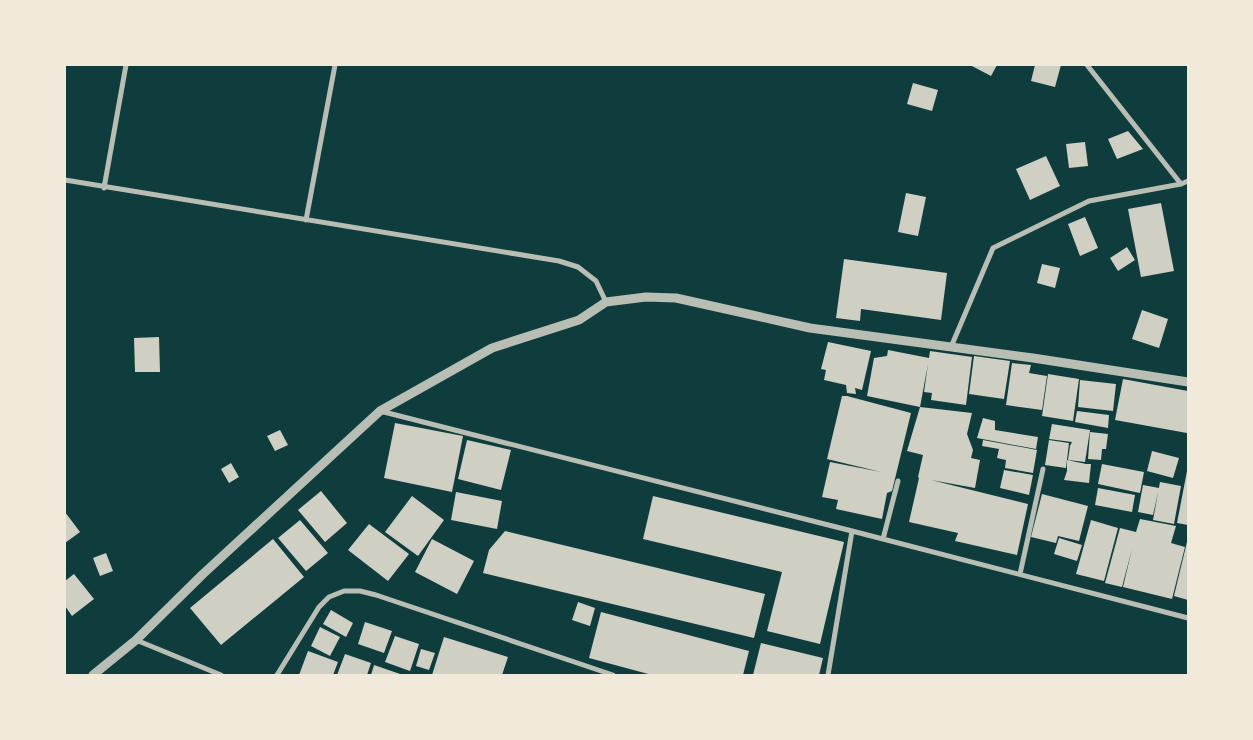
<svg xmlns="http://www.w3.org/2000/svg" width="1253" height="740" font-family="Barlow,sans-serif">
	<rect width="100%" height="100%" fill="#0f3d3e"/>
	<!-- building -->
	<path fill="#cfcfc3" d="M970 65H997L991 76Z
		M1035 65H1061L1055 87 1031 81Z
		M913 83 938 90 932 111 907 104Z
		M1128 131 1143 149 1117 159 1108 139Z
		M1085 142 1088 166 1069 168 1066 144Z
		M1046 156 1060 186 1030 200 1016 169Z
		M906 193 926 197 918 236 898 232Z
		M1161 203 1174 271 1141 277 1128 209Z
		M1085 217 1098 248 1080 256 1068 224Z
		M1127 247 1135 260 1118 271 1110 258Z
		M844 259 947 273 941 320 861 309 860 321 836 318Z
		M1042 264 1060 268 1055 288 1037 283Z
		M1142 310 1168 319 1159 348 1132 339Z
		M159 337 160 372H135L134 338Z
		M828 342 871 351 862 390 855 388 856 394 847 393 846 385 824 380 826 370 821 369Z
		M888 350 929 358 930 351 972 357 966 405 931 400 932 393 924 392 928 364 920 407 867 396 874 358 887 356Z
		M974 356 1010 361 1004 399 969 394Z
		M1012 363 1031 365 1029 373 1047 376 1042 410 1006 405Z
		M1048 374 1079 379 1073 421 1042 416Z
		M1123 379 1188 391 1187 433 1115 420Z
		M1080 380 1116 384 1113 411 1078 407Z
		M842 396H847L911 413 892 491 887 493 882 519 836 509 838 500 822 497 830 462 881 472 827 459Z
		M920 407 972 413 967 434 973 450 971 458 980 460 975 488 931 480 1028 504 1017 555 955 541 958 533 909 522 919 478 918 477 923 455 907 451Z
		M1077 411 1109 415 1108 428 1075 422Z
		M983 418 995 421V430L1038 437 1036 449 977 438Z
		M395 423 463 436 452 492 384 478Z
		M1052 424 1090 430 1085 462 1068 460 1070 446 1072 442 1049 439Z
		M280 430 288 445 275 451 267 436Z
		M1090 432 1108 434 1106 449H1102L1101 460 1088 459Z
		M467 440 511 450 501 490 458 479Z
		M983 440 1037 450 1033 473 1005 468 1006 460 997 458 999 449 982 446Z
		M1049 440 1069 443 1066 468 1045 465Z
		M1152 451 1179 458 1173 478 1147 471Z
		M1067 460 1086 464H1091L1089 483 1064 480 1067 471Z
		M231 463 239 477 229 483 221 469Z
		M1102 464 1144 472 1140 493 1098 484Z
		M1004 470 1033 475 1029 495 1000 488Z
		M1187 471H1188V525L1177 523Z
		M1160 482 1181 486 1174 524 1153 520Z
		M1143 485 1159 488 1153 515 1138 512Z
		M1098 488 1135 495 1132 512 1095 505Z
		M321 491 347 523 325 542 298 510Z
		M456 492 502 501 497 529 451 520Z
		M1042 494 1088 506 1079 541 1058 536 1056 543 1031 537Z
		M412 496 444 520 418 556 385 532Z
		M653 496 844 542 820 644 767 631 782 572 643 539Z
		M65 512 80 532 65 543Z
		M1140 519 1176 526 1171 543 1185 547 1172 599 1123 587 1132 549 1122 587 1105 583 1120 528 1136 532Z
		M300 520 328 553 306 571 278 538Z
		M1091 520 1118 528 1104 581 1076 574Z
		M369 524 409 554 388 581 348 550Z
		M505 531 765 594 754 638 483 573 489 550Z
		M1059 538 1082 545 1077 561 1054 554Z
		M273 539 304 577 221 645 190 608Z
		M432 539 474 561 457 594 415 572Z
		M1187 542H1188V600L1174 596Z
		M106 553 113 571 100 576 93 558Z
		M74 574 94 599 72 616 65 606V581Z
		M578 602 595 608 590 626 572 620Z
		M331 610 353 623 346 637 323 624Z
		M601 612 749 651 743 675H652L589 658Z
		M365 622 392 631 384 653 358 644Z
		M320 627 340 637 330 656 311 646Z
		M395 636 419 644 410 671 385 662Z
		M444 637 508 657 502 675H432Z
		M761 643 823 658 819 675H753Z
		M421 649 435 653 429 670 416 666Z
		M308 651 338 662 333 675H299Z
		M345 654 371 663 367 675H337Z
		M374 665 403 675H371Z"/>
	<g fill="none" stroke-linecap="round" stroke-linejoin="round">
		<!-- minor -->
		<path stroke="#b8beb3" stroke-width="5" d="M1087 65 1181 184
			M65 180 559 261 578 267 596 281 606 302
			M104 188 126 65
			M306 220 335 65
			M951 347 993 248 1089 201 1181 184 1188 181
			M380 411 852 531 1188 618
			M883 539 898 481
			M1020 574 1043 469
			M136 640 221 675
			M277 675 319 607 329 597 344 591H360L376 595 613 675
			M828 675 852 531"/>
		<!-- tertiary -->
		<path stroke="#b8beb3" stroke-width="9" d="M93 675 136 640 203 574 380 411 492 348 579 320 606 302 646 297 676 298 810 328 1033 358 1188 382"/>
	</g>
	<!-- border -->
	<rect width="1253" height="740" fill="none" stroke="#f1e9da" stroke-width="132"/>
</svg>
